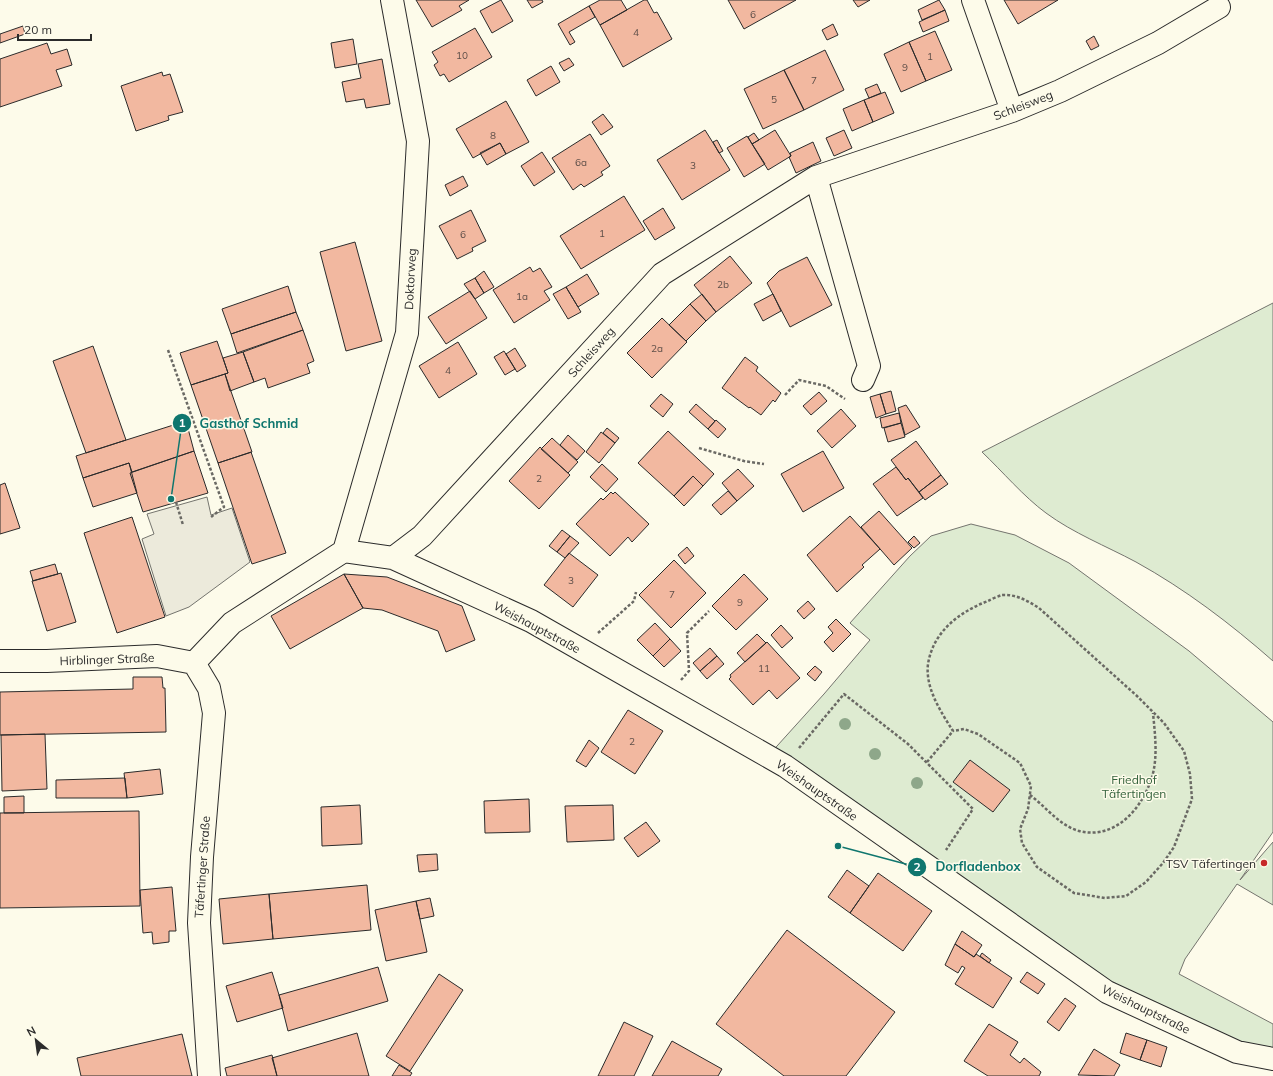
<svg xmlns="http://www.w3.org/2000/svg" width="1273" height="1076" font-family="Mulish,sans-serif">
	<rect width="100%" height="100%" fill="#fdfbea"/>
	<!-- green -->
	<path fill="#deebd1" stroke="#74746e" d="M1273 303V661C1231 624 1185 589 1136 562 1106 546 1073 533 1046 513 1024 497 1002 471 982 452Z
		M971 524 1015 535 1069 563 1189 651 1273 722V832L1240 880 1273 842V905L1237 884 1185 959 1179 974 1273 1024V1059L1107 992 768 756 824 694 870 640 850 623 910 556 931 536Z"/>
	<!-- parking -->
	<path fill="#eceadb" stroke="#74746e" d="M207 497 211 515 232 508 250 562 189 607 166 616 142 539 154 534 147 514Z"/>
	<!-- building -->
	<path fill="#f2b8a0" stroke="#2b2b2b" d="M416 0H469L459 6 462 10 432 27Z
		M501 0 513 21 492 33 480 11Z
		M527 0H542L543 2 532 8Z
		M600 0H621L627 10 600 25 589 6Z
		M644 0H647L654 13 657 12 672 39 623 67 600 25Z
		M728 0H796L744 29Z
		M853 0H870L858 7Z
		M939 0 945 10 922 20 918 10Z
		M1004 0H1058L1018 24Z
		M589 6 595 17 569 32 575 42 570 45 558 24Z
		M945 10 949 21 923 32 919 22Z
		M833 24 838 35 827 40 822 30Z
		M23 26 25 34 0 43V34Z
		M475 28 492 57 449 82 444 74 440 76 434 65 438 62 432 52Z
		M935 31 952 70 926 81 909 42Z
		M1094 36 1099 46 1091 50 1086 41Z
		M353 39 357 64 335 68 331 43Z
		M909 42 926 81 901 92 884 54Z
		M47 43 51 54 67 49 72 65 56 70 62 86 0 107V59Z
		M825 50 844 90 804 110 784 70Z
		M569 58 574 65 564 71 559 63Z
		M382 59 390 104 366 108 364 99 346 102 342 82 361 78 358 64Z
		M551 66 560 82 536 96 527 80Z
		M784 70 804 110 763 129 744 89Z
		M162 72 163 76 170 74 183 112 168 116 169 120 136 131 121 86Z
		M877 84 881 93 869 98 865 89Z
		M885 92 894 113 873 122 864 100Z
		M864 100 873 122 852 131 843 109Z
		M506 101 529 142 506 154 500 143 473 158 456 129Z
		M603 114 613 127 601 135 592 122Z
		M705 130 730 170 682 200 657 160Z
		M775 130 791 156 768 170 752 144Z
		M844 130 852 148 834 156 826 138Z
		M754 133 759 140 752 144 748 137Z
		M590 134 610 166 601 172 603 175 584 187 581 184 573 190 552 158Z
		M747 136 765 164 744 177 727 148Z
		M717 140 723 151 719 153 713 142Z
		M813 142 821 161 796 173 789 157 791 156 790 153Z
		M500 143 506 154 487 165 480 153Z
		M542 152 555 172 534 186 521 166Z
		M463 176 468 186 450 196 445 185Z
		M624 196 645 230 581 269 560 236Z
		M663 208 675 228 655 240 643 221Z
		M471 210 486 241 472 248 473 251 457 259 439 226Z
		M355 242 382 341 346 351 320 252Z
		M730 256 752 283 716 312 694 285Z
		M807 257 832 305 790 327 767 283 779 271Z
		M530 267 533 272 540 268 552 287 544 291 550 300 514 323 493 290Z
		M484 271 494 287 484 293 475 278Z
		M587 274 599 294 578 307 566 287Z
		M475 278 484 293 475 299 464 284Z
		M288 286 296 312 231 334 222 309Z
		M566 287 581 312 568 319 553 294Z
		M470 291 487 318 446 344 428 317Z
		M702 294 716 312 706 321 690 304Z
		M773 294 781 311 763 321 754 304Z
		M690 304 706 321 686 341 669 325Z
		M296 312 303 330 237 353 231 334Z
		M662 318 687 342 652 378 627 353Z
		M303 330 314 361 307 364 310 373 268 388 265 378 254 382 243 352Z
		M217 341 228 373 191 385 180 353Z
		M458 342 477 374 439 398 419 366Z
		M93 346 126 440 86 453 53 361Z
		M515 348 526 366 517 372 506 354Z
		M504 351 515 369 505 375 494 357Z
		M243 352 254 382 230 391 225 374 228 373 223 358Z
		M745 357 758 367 756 371 781 393 775 402 773 400 761 415 750 407 749 408 722 388Z
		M225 374 252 452 218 463 191 385Z
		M891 391 896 411 886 414 880 394Z
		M819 392 827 401 811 415 803 406Z
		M661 394 673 404 663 417 650 406Z
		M880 394 886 414 876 418 870 397Z
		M696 404 715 421 708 429 689 412Z
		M906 405 920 427 905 435 898 408Z
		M841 409 856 426 832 448 817 431Z
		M899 413 901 423 882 428 880 418Z
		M716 420 726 429 718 438 708 429Z
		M186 421 194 451 132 472 129 463 83 478 76 456Z
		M901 423 905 437 888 442 884 428Z
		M607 428 619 438 615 443 603 433Z
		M668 431 714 474 703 486 693 476 674 496 638 463Z
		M601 432 615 443 599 463 586 452Z
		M568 435 585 451 577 460 560 445Z
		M552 438 578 462 568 473 541 449Z
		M916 441 941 475 919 492 908 478 906 480 891 460Z
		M540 447 570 475 539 509 509 481Z
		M194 451 208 493 143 512 130 473Z
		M823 451 844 488 803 512 781 474Z
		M251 452 286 553 252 564 218 463Z
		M129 463 137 493 93 507 83 478Z
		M602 464 618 479 606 492 590 477Z
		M896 467 906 480 908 478 923 498 897 516 873 484Z
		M738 469 754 486 737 501 722 483Z
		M941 475 948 484 925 500 919 492Z
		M693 476 703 486 684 506 674 496Z
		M5 483 20 528 0 534V485Z
		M728 491 737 501 721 515 712 505Z
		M611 492 613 494 615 492 649 524 632 542 628 537 610 556 576 524 601 498 603 500Z
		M879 511 912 548 894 565 861 527Z
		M850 516 880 549 862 565 864 567 837 592 807 555Z
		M132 517 165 617 117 633 84 533Z
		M562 530 570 536 557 552 549 546Z
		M570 536 579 543 565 558 557 552Z
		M914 536 920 543 914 548 908 542Z
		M687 547 694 556 685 564 678 555Z
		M569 553 598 575 573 607 544 585Z
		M674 560 706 593 671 628 639 595Z
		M55 564 58 574 33 581 30 571Z
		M61 573 76 622 47 631 32 581Z
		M344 574 363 608 290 649 271 616Z
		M344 574 387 577 462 606 475 640 446 652 438 631 382 610 363 608Z
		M744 574 768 599 736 630 712 606Z
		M808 601 815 609 804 619 797 611Z
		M836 619 851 634 833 652 824 642 833 633 828 627Z
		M655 623 670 639 653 656 637 640Z
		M781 625 793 638 782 648 771 635Z
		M757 634 766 643 745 662 737 653Z
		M670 639 681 651 664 667 653 656Z
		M767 642 800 678 777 699 769 690 753 705 729 679 731 677 730 675Z
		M710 648 717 656 700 671 693 663Z
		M717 656 724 664 707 679 700 671Z
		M815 666 822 672 815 681 807 674Z
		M133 677H162L163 688H165L166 732 0 735V692L133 689Z
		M628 710 663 731 635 774 601 752Z
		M45 734 47 789 2 791 1 735Z
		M589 740 599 748 586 767 576 761Z
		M970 760 1010 790 993 812 953 782Z
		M160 769 163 794 127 798 124 773Z
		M125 778 127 798H56V780Z
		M24 796V813H4V797Z
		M529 799 530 832 485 833 484 801Z
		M360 805 362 844 322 846 321 807Z
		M613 805 614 840 567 842 565 806Z
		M139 811 140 906 0 908V813Z
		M646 822 660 841 638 857 624 838Z
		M437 854 438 870 419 872 417 855Z
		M847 870 869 886 850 913 828 897Z
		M878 873 932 911 903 951 850 913Z
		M367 885 371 930 273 939 269 894Z
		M172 887 176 931H169V942L153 944 152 932 143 933 140 890Z
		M269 894 273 939 223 944 219 899Z
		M430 898 434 916 420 919 416 901Z
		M416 901 427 952 386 961 375 910Z
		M787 930 895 1012 846 1076H784L716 1024Z
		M962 931 982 945 974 957 955 944Z
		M955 944 974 957 976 954 1012 978 993 1008 955 984 965 968 962 966 958 973 945 965Z
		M982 953 991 960 989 963 980 956Z
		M378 967 388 1001 288 1031 279 995Z
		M272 972 283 1008 237 1022 226 986Z
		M1027 972 1045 984 1038 994 1020 982Z
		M439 974 463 990 410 1071 386 1056Z
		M1065 998 1076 1006 1059 1031 1047 1022Z
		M624 1022 653 1036 634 1076H598Z
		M989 1024 1018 1042 1010 1055 1020 1063 1024 1058 1041 1072 1039 1076H988L964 1061Z
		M357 1033 369 1076H277L272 1058Z
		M1126 1033 1147 1040 1140 1060 1120 1053Z
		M182 1034 192 1076H81L77 1058Z
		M1147 1040 1167 1047 1161 1067 1140 1060Z
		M672 1041 722 1069 718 1076H652Z
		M1094 1049 1120 1065 1114 1076 1078 1075Z
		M272 1055 277 1076H227L225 1068Z
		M399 1065 412 1073 410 1076H392Z"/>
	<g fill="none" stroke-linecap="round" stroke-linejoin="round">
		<!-- street casing -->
		<g stroke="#2b2b2b" stroke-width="24">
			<path id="street" d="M973 0 1012 111
				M816 177 869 366 863 380
				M344 551 393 558 531 621 785 766 1107 992 1237 1052 1273 1059
				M344 551 407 333 418 141 392 0
				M393 558 422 536 662 274 816 177 1012 111 1060 91 1158 43 1219 7
				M194 663 232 623 344 551"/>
		</g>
		<!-- secondary casing -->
		<g stroke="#2b2b2b" stroke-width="24">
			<path id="secondary" d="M0 661H47L157 656 194 663 209 688 214 713 202 857 199 923 209 1076"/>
		</g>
		<!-- path -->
		<path stroke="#6a6964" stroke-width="2.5" stroke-dasharray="3 2" stroke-linecap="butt" d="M168 350 224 507 211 517
			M785 395 799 380 826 386 845 399
			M699 448 744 461 764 464
			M176 502 183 525
			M598 633 634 601 636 592
			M681 680 689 671 687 633 709 611
			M799 748 844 694 908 744 973 809 946 850
			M927 762 953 731C941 712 925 688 928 664 933 632 959 612 988 601 992 599 998 596 1002 595 1016 594 1028 601 1039 608L1137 696 1164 723 1184 751 1190 774 1192 799 1174 847 1163 863 1146 882 1126 896 1105 898 1074 893 1037 867 1022 843 1020 829 1028 809 1031 786 1020 763 978 734 964 729 953 731
			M1030 795C1045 806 1060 826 1079 831 1115 840 1142 809 1152 777 1158 757 1155 734 1153 713"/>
		<!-- street -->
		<use href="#street" stroke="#fdfbea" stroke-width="22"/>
		<!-- secondary -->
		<use href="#secondary" stroke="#fdfbea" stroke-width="22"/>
	</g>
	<!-- trees -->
	<g fill="#8ea78a">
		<circle cx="845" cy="724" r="6"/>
		<circle cx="875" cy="754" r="6"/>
		<circle cx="917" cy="783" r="6"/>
	</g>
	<!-- markers -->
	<circle fill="#c62828" stroke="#fdfbea" stroke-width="1.5" cx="1264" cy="863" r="4"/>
	<g text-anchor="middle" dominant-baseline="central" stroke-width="3" stroke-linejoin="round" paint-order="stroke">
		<!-- number labels -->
		<g font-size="10" fill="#5d4e48">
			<text x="753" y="14">6</text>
			<text x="636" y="32">4</text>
			<text x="462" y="55">10</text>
			<text x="930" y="56">1</text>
			<text x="905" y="67">9</text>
			<text x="814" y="80">7</text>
			<text x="774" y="99">5</text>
			<text x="493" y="135">8</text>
			<text x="581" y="162">6a</text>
			<text x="693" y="165">3</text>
			<text x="602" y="233">1</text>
			<text x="463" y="234">6</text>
			<text x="723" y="284">2b</text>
			<text x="522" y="296">1a</text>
			<text x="657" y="348">2a</text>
			<text x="448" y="370">4</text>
			<text x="539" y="478">2</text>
			<text x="571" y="580">3</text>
			<text x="672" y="594">7</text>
			<text x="740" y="602">9</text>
			<text x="764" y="668">11</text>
			<text x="632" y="741">2</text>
		</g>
		<!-- street labels -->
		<g font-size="12" fill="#2b2b2b" stroke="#fdfbea">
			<text transform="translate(1023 105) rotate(-21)">Schleisweg</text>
			<text transform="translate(410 279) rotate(-87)">Doktorweg</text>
			<text transform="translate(591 352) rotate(-48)">Schleisweg</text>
			<text transform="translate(537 627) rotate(28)">Weishauptstraße</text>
			<text transform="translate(107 659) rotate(-2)">Hirblinger Straße</text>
			<text transform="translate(817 790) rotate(35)">Weishauptstraße</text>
			<text transform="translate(202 867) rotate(-86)">Täfertinger Straße</text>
			<text transform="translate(1146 1009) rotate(26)">Weishauptstraße</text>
		</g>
		<!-- park labels -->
		<g font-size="12" fill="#34623c" stroke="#fdfbea">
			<text x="1134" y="779">Friedhof<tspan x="1134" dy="14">Täfertingen</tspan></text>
		</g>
		<!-- poi labels -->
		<g font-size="12" fill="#2b2b2b" stroke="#fdfbea" text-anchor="end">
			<text x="1256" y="863">TSV Täfertingen</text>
		</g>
	</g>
	<!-- callouts -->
	<path fill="none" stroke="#0f766e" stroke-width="1.5" d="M171 499L182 423M838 846L917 867"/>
	<g fill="#0f766e" stroke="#fdfbea" stroke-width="1.5">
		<circle cx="171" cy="499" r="4"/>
		<circle cx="838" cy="846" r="4"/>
		<circle cx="182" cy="423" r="10"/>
		<circle cx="917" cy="867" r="10"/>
	</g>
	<g font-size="12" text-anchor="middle" font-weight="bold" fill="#fff">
		<text x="182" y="427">1</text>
		<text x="917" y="871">2</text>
	</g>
	<g font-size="13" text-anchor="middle" font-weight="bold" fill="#0f766e" stroke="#fdfbea" stroke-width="3" stroke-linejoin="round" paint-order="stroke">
		<text x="249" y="428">Gasthof Schmid</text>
		<text x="978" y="871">Dorfladenbox</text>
	</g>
	<!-- north arrow -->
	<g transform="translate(36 1040) rotate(331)" stroke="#fdfbea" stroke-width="3" paint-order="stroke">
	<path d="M0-3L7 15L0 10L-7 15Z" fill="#2b2b2b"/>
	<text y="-6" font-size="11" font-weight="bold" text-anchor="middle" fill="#2b2b2b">N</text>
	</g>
	<!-- scale -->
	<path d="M18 34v6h73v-6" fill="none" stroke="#2b2b2b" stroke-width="2"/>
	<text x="24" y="34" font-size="12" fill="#2b2b2b" stroke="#fdfbea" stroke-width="3" paint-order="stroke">20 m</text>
</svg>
